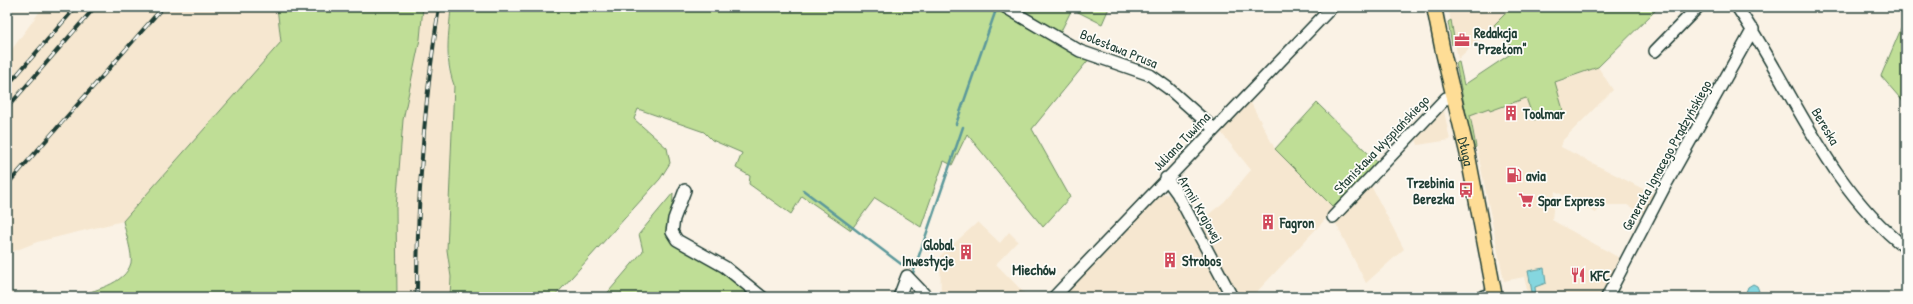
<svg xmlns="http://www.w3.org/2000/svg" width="1913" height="304" font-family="'Patrick Hand',sans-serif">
	<rect width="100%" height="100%" fill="#faf2e5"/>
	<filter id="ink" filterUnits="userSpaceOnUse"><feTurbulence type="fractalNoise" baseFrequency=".025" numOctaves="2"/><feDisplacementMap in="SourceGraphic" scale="8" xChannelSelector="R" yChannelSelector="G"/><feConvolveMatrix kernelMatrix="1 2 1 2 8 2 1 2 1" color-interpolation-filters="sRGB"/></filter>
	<g filter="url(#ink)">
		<!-- built -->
		<path fill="#f6e7d0" d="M43 7H277L281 42 123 221 37 242 7 254V56Z
			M423 7H451L447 52 448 68 454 85 447 250 451 277 450 297H397L396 208 403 120 420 39Z
			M1448 7H1509L1511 9 1458 59Z
			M1598 67 1613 90 1563 140 1561 147 1653 194 1644 214 1627 205H1602L1596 213 1555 191 1552 220 1623 260 1604 297H1529L1524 277 1504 281 1470 114Z
			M1250 101 1275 149 1335 209 1252 297H1238L1199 222 1224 202 1251 170 1220 131Z
			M1443 106 1450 140 1418 145 1415 135Z
			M1369 182 1404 249 1366 283 1334 220Z
			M1161 194H1168L1179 206 1223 288 1214 297H1062Z
			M978 222 1000 243 1009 232 1018 241 996 264 1028 297H941L940 256Z"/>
		<!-- green -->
		<path fill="#bfde96" stroke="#6f8e65" d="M277 7H423L420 39 403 120 396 208 397 297H75C93 290 125 285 131 263 133 255 125 230 123 221L281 42Z
			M451 7H1108L1109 8 1102 24 1072 9 1059 35 1090 58 1032 129 1070 197 1043 227 967 134 952 165 944 161 921 227 875 198 851 230 802 196 791 214 749 184 750 176 736 168 742 153 712 140 704 132 638 109 634 119 667 148 670 163 660 179 554 297H450L451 277 447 250 454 85C444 57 449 35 451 7Z
			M1509 7H1659L1598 67 1555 82 1563 110 1534 120 1526 98 1490 111 1489 108 1470 115 1476 147 1473 150 1456 63 1459 62 1464 85 1515 51 1494 25 1510 9Z
			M1906 17V105L1881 76Z
			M1451 20 1455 44 1452 45 1448 22Z
			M1317 103 1378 163 1335 209 1275 149Z
			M673 193 672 218 668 233 722 268 758 297H604L643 251 639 234Z"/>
		<!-- water -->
		<path fill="#85d6df" stroke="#5c999b" d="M1544 268 1546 283 1535 287 1536 297H1533L1528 271Z
			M1753 284 1757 286 1759 291 1755 297H1744L1748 287Z"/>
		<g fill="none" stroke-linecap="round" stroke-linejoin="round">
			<!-- stream -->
			<path stroke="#5c999b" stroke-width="2.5" d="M956 124 997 7
				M803 190 901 264
				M913 273 963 127"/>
			<!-- minor casing -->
			<g stroke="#1f3d34" stroke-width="14">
				<path id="minor" d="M1005 7 1080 51 1150 75 1168 88 1213 128
					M1737 7C1792 87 1827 187 1906 248
					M1655 51 1698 7
					M1166 178 1177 193 1232 297
					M685 190 674 219 672 232 677 240 725 267 762 297
					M1333 217 1446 98 1454 96
					M899 297 907 276 927 297
					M1054 297 1332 7
					M1482 297 1494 293
					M1607 297 1666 184 1753 29"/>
			</g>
			<!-- major casing -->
			<g stroke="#1f3d34" stroke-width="17">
				<g id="major">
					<path id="s1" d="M1434 7 1443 52 1468 156 1495 297"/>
				</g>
			</g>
			<!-- minor -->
			<use href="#minor" stroke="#fdfcf7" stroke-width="11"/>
			<!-- major -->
			<use href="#major" stroke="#fedd96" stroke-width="14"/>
			<!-- rail casing -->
			<g stroke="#1f3d34" stroke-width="4">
				<path id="rail" d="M7 86 76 7
					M7 108 95 7
					M7 185 163 7
					M417 297C417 200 424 103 439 7"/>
			</g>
			<!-- rail -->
			<use href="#rail" stroke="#fdfcf7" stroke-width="2.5" stroke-dasharray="8" stroke-linecap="butt"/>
		</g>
	</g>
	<!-- icons -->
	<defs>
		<g id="office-bare" transform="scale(1.2)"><path d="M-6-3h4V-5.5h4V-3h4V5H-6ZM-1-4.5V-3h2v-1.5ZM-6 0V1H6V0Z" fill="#d1495b" stroke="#fdfcf7" stroke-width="2.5" paint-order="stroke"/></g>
		<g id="building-bare" transform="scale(1.2)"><path d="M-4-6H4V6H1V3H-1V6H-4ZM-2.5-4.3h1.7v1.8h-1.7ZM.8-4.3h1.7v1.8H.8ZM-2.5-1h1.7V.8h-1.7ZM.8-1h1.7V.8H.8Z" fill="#d1495b" stroke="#fdfcf7" stroke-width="2.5" paint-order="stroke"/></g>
		<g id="fuel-bare" transform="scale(1.2)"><path d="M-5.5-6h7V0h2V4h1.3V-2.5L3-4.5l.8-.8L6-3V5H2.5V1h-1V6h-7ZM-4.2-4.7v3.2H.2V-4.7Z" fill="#d1495b" stroke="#fdfcf7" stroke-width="2.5" paint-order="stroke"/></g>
		<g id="bus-bare" transform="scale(1.2)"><path d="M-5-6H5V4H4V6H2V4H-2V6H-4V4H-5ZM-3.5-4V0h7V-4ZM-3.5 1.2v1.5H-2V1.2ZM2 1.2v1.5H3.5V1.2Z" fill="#d1495b" stroke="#fdfcf7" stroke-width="2.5" paint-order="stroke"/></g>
		<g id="supermarket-bare" transform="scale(1.2)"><path d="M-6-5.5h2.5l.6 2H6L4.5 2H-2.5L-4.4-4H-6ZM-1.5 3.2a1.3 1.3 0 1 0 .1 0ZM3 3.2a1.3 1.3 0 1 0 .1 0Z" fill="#d1495b" stroke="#fdfcf7" stroke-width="2.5" paint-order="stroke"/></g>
		<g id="restaurant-bare" transform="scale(1.2)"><path d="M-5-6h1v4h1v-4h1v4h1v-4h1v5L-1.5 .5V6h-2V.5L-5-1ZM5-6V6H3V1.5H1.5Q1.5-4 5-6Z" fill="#d1495b" stroke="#fdfcf7" stroke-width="2.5" paint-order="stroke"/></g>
	</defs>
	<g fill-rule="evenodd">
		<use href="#office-bare" x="1462" y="40"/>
		<use href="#building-bare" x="1511" y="113"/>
		<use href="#fuel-bare" x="1514" y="175"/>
		<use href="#bus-bare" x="1466" y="190"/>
		<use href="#supermarket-bare" x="1526" y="200"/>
		<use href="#building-bare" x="1268" y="222"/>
		<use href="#building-bare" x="966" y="252"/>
		<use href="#building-bare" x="1170" y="260"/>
		<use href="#restaurant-bare" x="1578" y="275"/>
	</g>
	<g text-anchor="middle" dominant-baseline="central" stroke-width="3.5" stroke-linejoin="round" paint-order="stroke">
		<!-- poi labels -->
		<g font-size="14" font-weight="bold" fill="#1f3d34" stroke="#fdfcf7" text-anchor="start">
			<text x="1474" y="32">Redakcja<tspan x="1474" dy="16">"Przełom"</tspan></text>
			<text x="1523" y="113">Toolmar</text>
			<text x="1526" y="175">avia</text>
			<text x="1454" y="182" text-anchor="end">Trzebinia<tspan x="1454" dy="16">Berezka</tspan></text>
			<text x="1538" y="200">Spar Express</text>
			<text x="1280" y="222">Fagron</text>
			<text x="954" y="244" text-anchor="end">Global<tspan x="954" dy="16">Inwestycje</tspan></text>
			<text x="1182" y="260">Strobos</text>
			<text x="1590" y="275">KFC</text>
		</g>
		<!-- street labels -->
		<g font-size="14" fill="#1f3d34" stroke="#fdfcf7">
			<text transform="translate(1119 48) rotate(22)">Bolesława Prusa</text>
			<text transform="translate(1826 126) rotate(59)">Bereska</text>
			<text transform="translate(1181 141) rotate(-46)">Juliana Tuwima</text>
			<text transform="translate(1381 144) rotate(-46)">Stanisława Wyspiańskiego</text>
			<text stroke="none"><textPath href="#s1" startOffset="148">Długa</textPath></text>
			<text transform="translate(1666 155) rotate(-61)">Generała Ignacego Prądzyńskiego</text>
			<text transform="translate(1201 209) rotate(60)">Armii Krajowej</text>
		</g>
		<!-- neighbourhood labels -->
		<g font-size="15" font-weight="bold" fill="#1f3d34" stroke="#fdfcf7">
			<text x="1034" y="269">Miechów</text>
		</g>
	</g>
	<!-- margin -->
	<rect width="1913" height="304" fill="none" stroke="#fdfcf7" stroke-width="24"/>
	<rect x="12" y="12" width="1889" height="280" fill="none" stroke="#1f3d34" stroke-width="1.5" filter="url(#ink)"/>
</svg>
